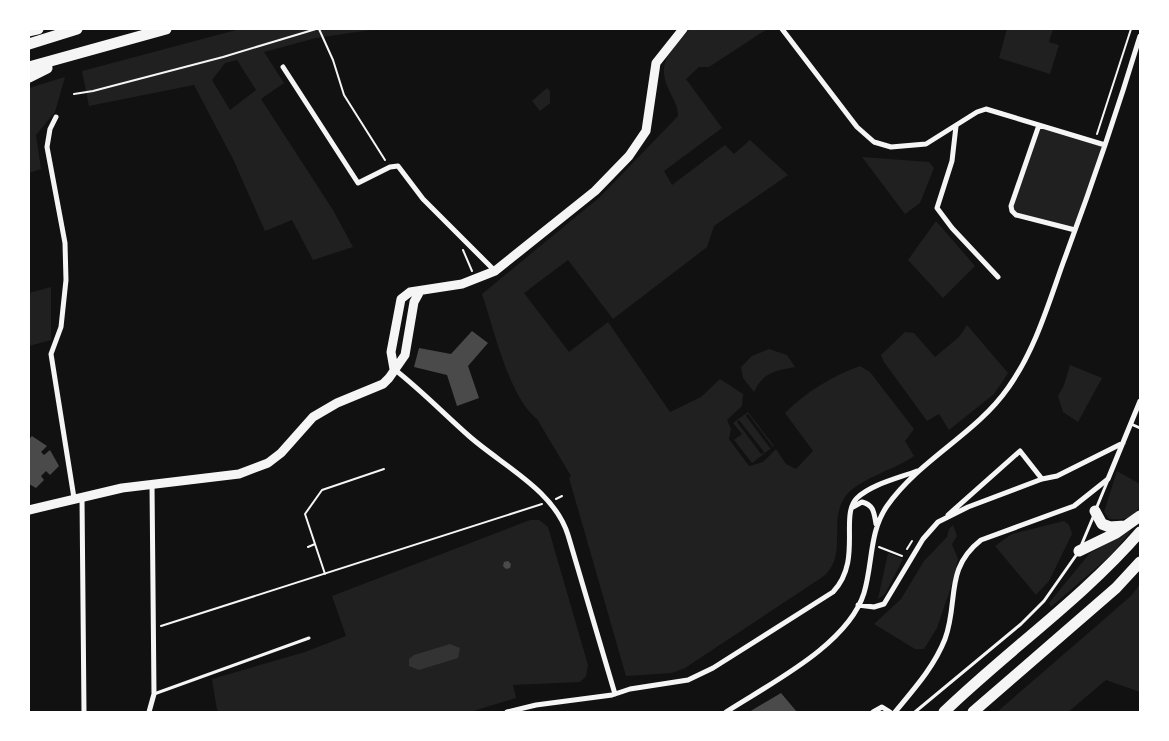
<svg xmlns="http://www.w3.org/2000/svg" width="1169" height="741" font-family="'Roboto Condensed',sans-serif">
	<rect width="100%" height="100%" fill="#111"/>
	<!-- green -->
	<path fill="#202020" fill-rule="evenodd" d="M240 29H377L316 38 264 52 284 83 261 99 333 210 353 247 313 260 292 220 265 231 233 159 194 85 89 106 82 71ZM237 60 256 90 230 110 212 80 225 63Z
		M690 29H767L709 67H699L686 79 722 128 664 171 672 185 725 145 734 154 750 140 788 175 714 226 707 247 613 319 568 260 524 293 569 352 608 322 670 412 701 397 720 379 743 394 742 406 727 420 731 429 729 439 749 466 763 462 776 449 786 464 796 469 813 451 785 413C806 392 832 376 860 366L870 372 914 429 905 441 914 456C895 470 859 478 845 497 828 521 848 555 824 576L685 668 672 673 626 676 569 478 571 476 537 419C509 397 494 329 482 294L600 197 678 116C678 106 673 99 669 90 655 62 672 50 690 29Z
		M1007 29H1053L1049 42 1059 45 1050 74 999 58Z
		M65 77 55 112 36 135 41 169 29 173V88Z
		M547 88 550 91V103L540 111 532 101Z
		M1039 125 1105 145 1075 230 1016 215 1012 211Z
		M862 157 929 162 934 168 920 203 905 214Z
		M936 221 975 266 943 298 908 260Z
		M51 287V340L29 346V293Z
		M967 325 1008 373 994 394 949 430 939 414 927 421 884 362 881 355 905 332 914 333 935 357 959 337Z
		M769 349 787 355 795 367C775 371 763 372 754 392L743 378 741 367 752 356Z
		M1070 365 1102 378 1078 422 1063 412 1058 396 1064 385Z
		M748 412 774 446 752 463 734 440 742 434 733 423ZM747 414H748L773 447 770 448 746 416ZM739 420 764 452V453L761 454 737 422Z
		M1117 471 1140 484C1140 512 1140 521 1109 519L1104 512Z
		M530 520H539L548 527 588 665 586 676 580 682 513 685 516 698 470 712H221L217 710 212 679 305 652 346 636 332 596Z
		M1064 521 1069 525 1072 534 1049 581 1036 595 995 546 1012 534Z
		M953 525 957 536 952 544 958 559 952 584 937 628 924 649H915L874 624 901 599 924 561 947 537 949 529Z
		M1133 529 1111 555 1051 607 1049 603 1090 553Z
		M888 553 903 559 885 594 878 599Z
		M1140 584V692L1106 680 1068 712H997L1131 596Z"/>
	<!-- water -->
	<path fill="#333" d="M450 644 460 648 458 658 419 670 409 666V659L414 655Z"/>
	<!-- building -->
	<path fill="#4a4a4a" d="M472 331 488 343 468 366 479 398 457 406 447 375 414 367 419 348 451 354Z
		M32 436 47 446 41 452 44 455 50 450 59 466 50 475 46 471 41 476 44 480 36 488 29 484V439Z
		M508 561 511 564 510 568 506 569 503 566 504 562Z
		M781 693 797 712H749Z"/>
	<g fill="none" stroke-linecap="round" stroke-linejoin="round">
		<!-- path -->
		<path stroke="#f5f5f5" stroke-width="2" d="M319 29 333 60 344 95 385 160
			M74 94 93 91 223 57 316 29
			M1097 134 1131 29
			M463 250 472 271
			M556 499 562 496
			M308 547 315 544
			M879 547 902 556
			M907 549 912 541
			M325 574 305 514 322 490 384 469
			M161 626 542 504"/>
		<!-- service -->
		<path stroke="#f5f5f5" stroke-width="3" d="M1131 424 1140 428
			M1096 509 1108 480
			M1081 546 1094 515
			M154 694 309 638
			M915 712 1021 624 1044 601 1077 554"/>
		<!-- minor -->
		<path stroke="#f5f5f5" stroke-width="5" d="M782 29 857 127 874 142 891 147 926 144 977 112 986 109 1105 145
			M283 67 358 183 390 167 398 166 423 199 495 271
			M56 117 50 129 47 147 65 243 66 280 61 327 51 354 74 498
			M1039 125 1011 206 1012 211 1016 215 1075 230
			M956 126 952 161 937 208 952 228 998 277
			M394 369C421 390 444 414 469 436 503 466 554 490 568 535L615 694
			M82 497 84 712
			M853 507 862 502C874 505 874 513 876 524
			M948 515 1020 451 1042 479
			M858 605 874 607 884 604 923 539 938 522 968 507 1042 479 1057 476 1123 443
			M149 712 154 694 152 484
			M507 712 536 705 612 695 630 689 688 680 713 668 833 592C863 560 839 516 857 498 872 484 899 478 917 471
			M726 712C769 684 848 645 864 593 873 563 869 532 887 506 920 459 976 434 1008 388 1035 350 1048 305 1063 263 1091 188 1117 112 1140 36
			M873 712 882 707 890 712
			M895 712C914 689 934 667 945 639 959 601 944 569 981 540L1074 506 1108 479 1140 401"/>
		<!-- tertiary -->
		<path stroke="#f5f5f5" stroke-width="9" d="M394 369 391 352 401 299 410 292 462 284 495 271 595 191 629 156 646 131 656 63 683 29
			M29 510 122 488 239 474 268 463 281 453 313 417 337 403 383 384 389 378 405 355 414 302 420 291"/>
		<!-- trunk -->
		<path stroke="#f5f5f5" stroke-width="11" d="M29 31 38 29
			M29 44 77 29
			M29 67 166 29
			M29 77 47 68
			M1095 511 1102 524 1110 527 1125 526
			M1079 551 1116 533 1140 516
			M944 712C1008 650 1082 599 1140 532
			M973 712 1116 588 1140 562"/>
	</g>
	<!-- border -->
	<rect width="1169" height="741" fill="none" stroke="#ffffff" stroke-width="60"/>
</svg>
